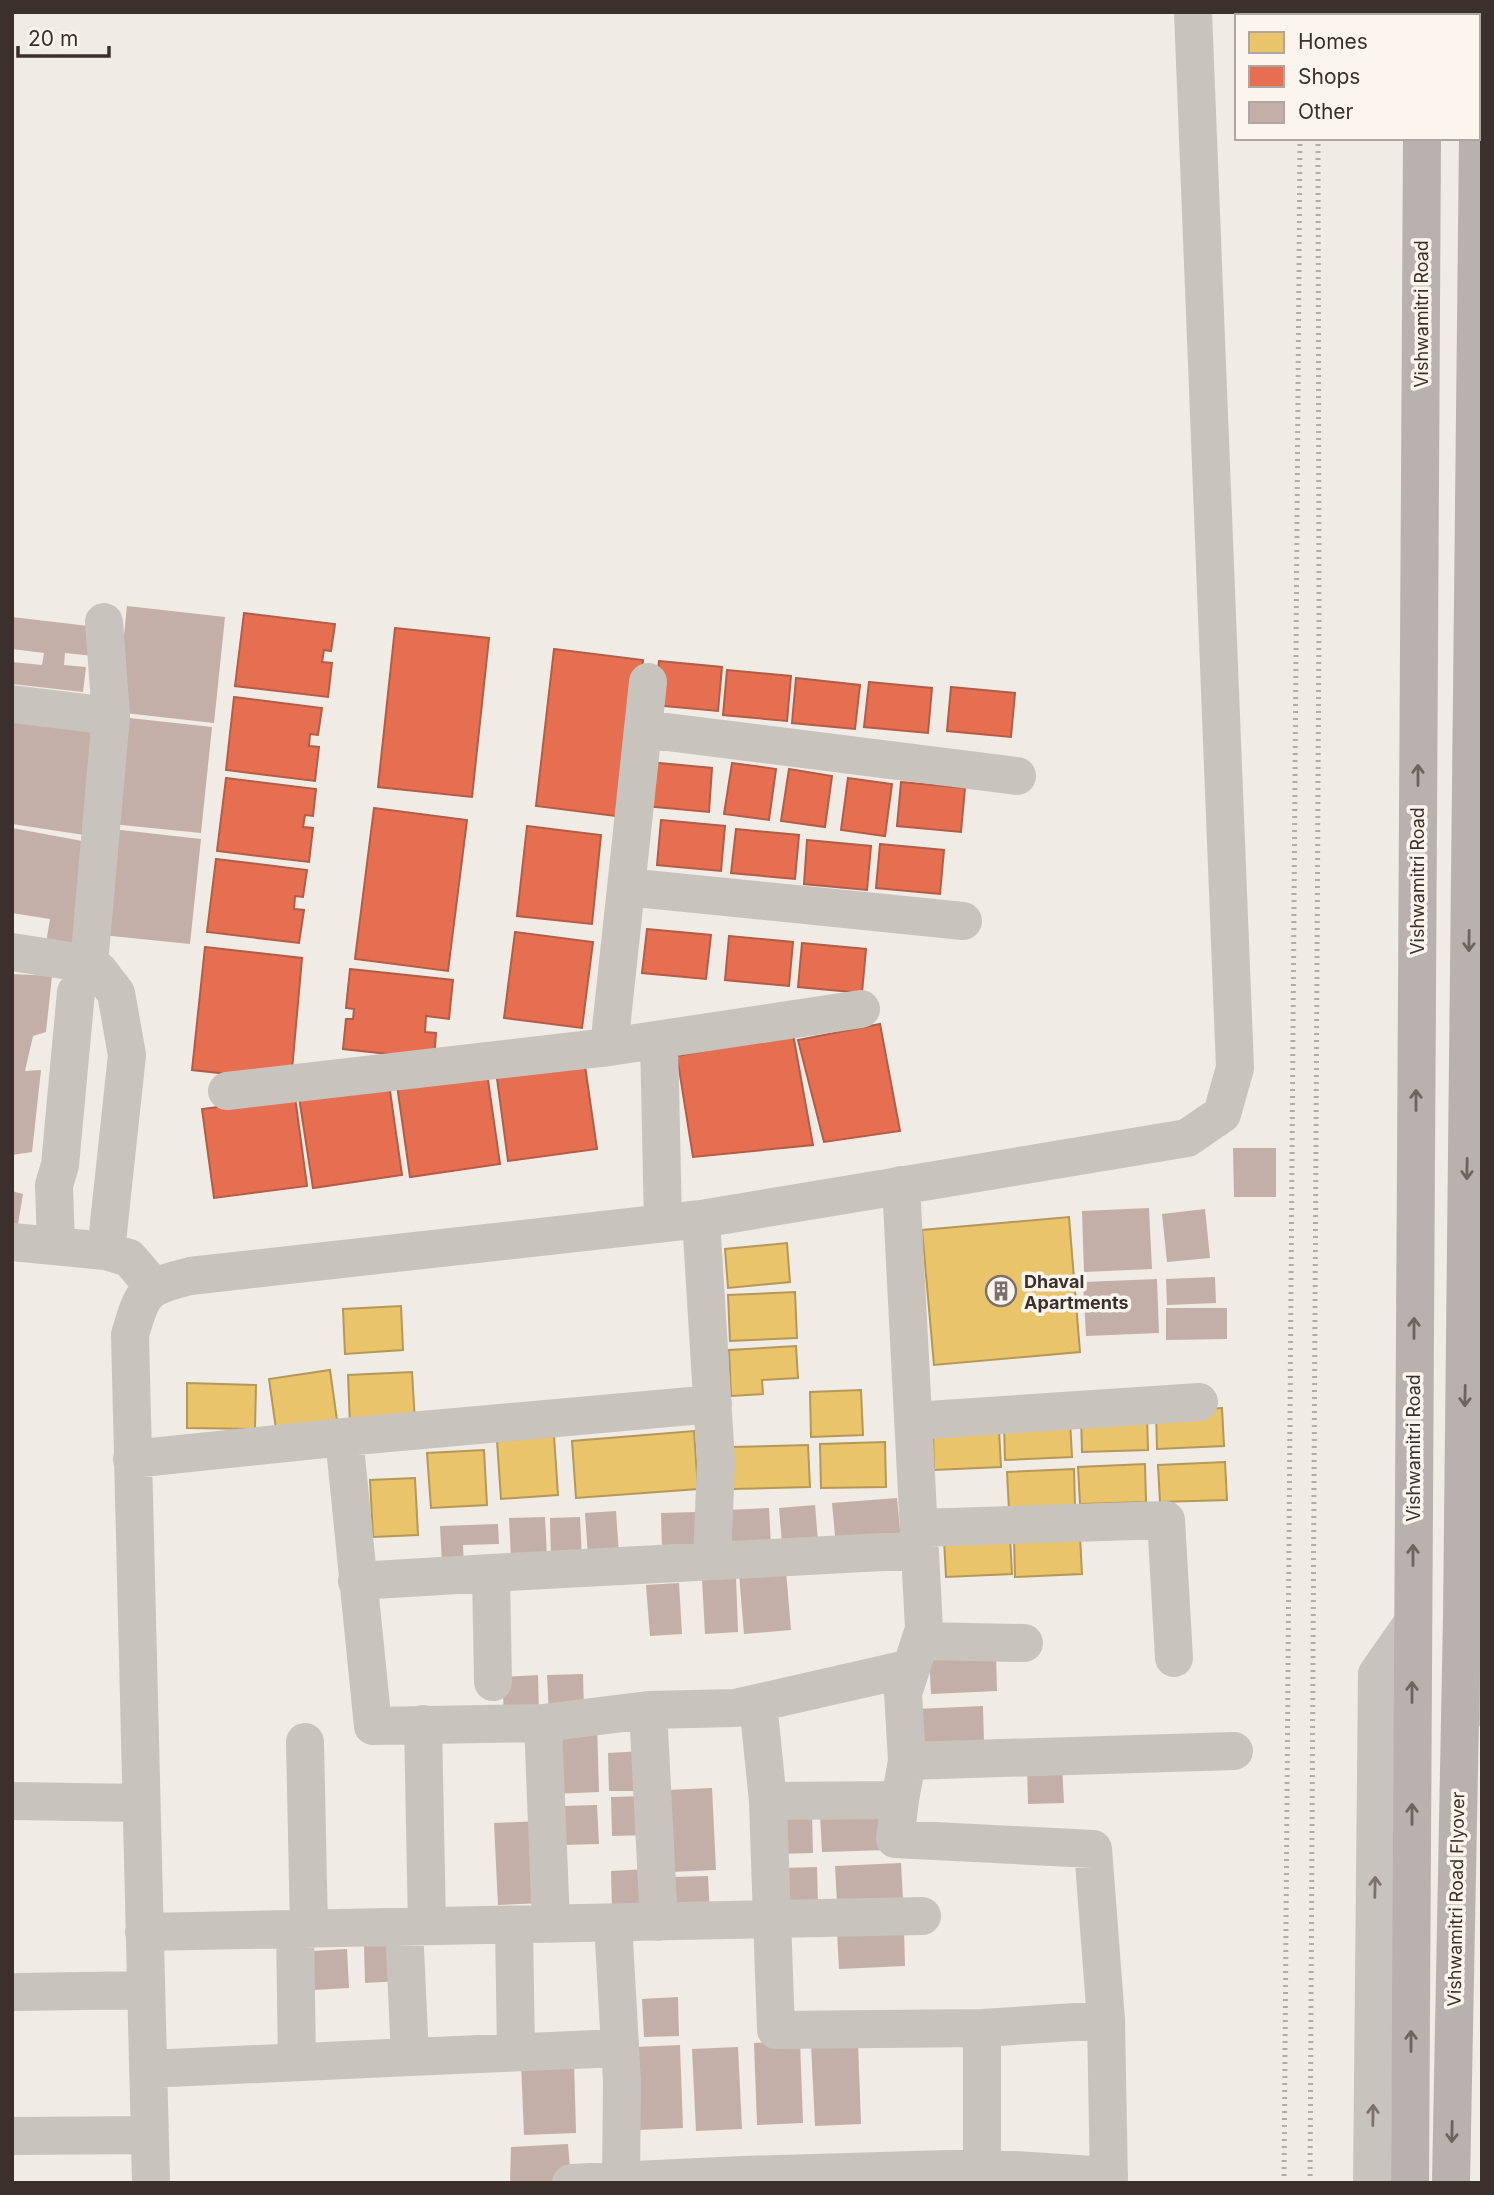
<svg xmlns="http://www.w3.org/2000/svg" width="1494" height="2195" font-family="Inter,sans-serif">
	<rect width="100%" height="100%" fill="#f0ebe5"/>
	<!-- homes -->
	<path fill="#e9c46a" stroke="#b59857" stroke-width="2" d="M1069 1217 1080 1352 934 1365 922 1230Z
		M787 1243 790 1282 728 1288 725 1249Z
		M795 1292 797 1338 730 1341 728 1295Z
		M401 1306 403 1350 345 1354 343 1309Z
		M796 1346 798 1378 762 1380 763 1394 731 1396 729 1350Z
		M330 1370 337 1420 276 1429 269 1379Z
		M412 1372 415 1422 350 1425 348 1375Z
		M187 1383 256 1385 255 1429 187 1428Z
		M861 1390 863 1435 811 1437 810 1392Z
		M1222 1408 1224 1446 1157 1449 1156 1411Z
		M1147 1413 1148 1450 1082 1452 1081 1416Z
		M1070 1420 1072 1457 1005 1460 1004 1423Z
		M999 1430 1001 1467 934 1470 933 1432Z
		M694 1431 698 1489 576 1498 572 1441Z
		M554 1436 558 1495 501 1499 497 1441Z
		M885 1442 886 1487 821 1488 820 1444Z
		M808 1445 810 1487 732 1489 731 1447Z
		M484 1450 487 1505 431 1508 427 1453Z
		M1225 1462 1227 1500 1160 1502 1158 1465Z
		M1145 1464 1146 1502 1080 1504 1078 1467Z
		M1074 1469 1075 1507 1009 1510 1007 1472Z
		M415 1478 418 1535 373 1537 370 1480Z
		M1010 1536 1012 1574 946 1577 944 1540Z
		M1080 1537 1082 1574 1015 1577 1014 1540Z"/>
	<!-- shops -->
	<path fill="#e76f51" stroke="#b35c46" stroke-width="2" d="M244 613 335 624 331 651 324 650 322 662 332 663 328 697 235 686Z
		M395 628 489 638 472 797 378 787Z
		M554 649 643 660 623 817 536 806Z
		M659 661 722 667 718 711 654 705Z
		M727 670 791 676 787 721 723 715Z
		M796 678 860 685 855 729 792 723Z
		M869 682 932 688 928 733 864 727Z
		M951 687 1015 693 1011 737 947 731Z
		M234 697 322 708 318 735 310 734 309 746 319 747 315 781 226 770Z
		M649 762 712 768 709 812 645 806Z
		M732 763 776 769 769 820 724 814Z
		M789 769 832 776 825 827 781 821Z
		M226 778 316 789 313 816 305 815 303 827 313 828 309 862 217 851Z
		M848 778 892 784 885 836 841 830Z
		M901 782 965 788 961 832 897 826Z
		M374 808 467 820 448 971 355 959Z
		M661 820 725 826 721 871 657 865Z
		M527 826 601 835 592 924 517 916Z
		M736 829 799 835 795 879 731 873Z
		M807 840 871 846 867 890 804 884Z
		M880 844 944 850 940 894 876 888Z
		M216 859 307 870 303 897 295 896 294 909 304 910 299 943 207 932Z
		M647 929 711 935 706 979 642 973Z
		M515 932 593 942 582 1028 504 1018Z
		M729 936 793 942 789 986 725 980Z
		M802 943 866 949 862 993 798 987Z
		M205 947 302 958 291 1081 192 1070Z
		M350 969 453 980 449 1019 426 1016 425 1032 436 1033 434 1059 343 1049 346 1019H353L354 1009 346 1008Z
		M880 1024 900 1131 824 1142 798 1040Z
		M793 1034 813 1145 693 1157 677 1056Z
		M584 1059 597 1149 508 1161 496 1071Z
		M487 1073 500 1164 410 1177 397 1085Z
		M389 1084 402 1175 313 1188 299 1097Z
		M295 1097 307 1186 214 1198 202 1109Z"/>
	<!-- building -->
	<path fill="#c3afa7" d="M127 606 225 617 214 723 116 712Z
		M12 617 97 627 94 656 65 653 64 665 86 667 83 692 12 684V662L42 665 44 653 12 649Z
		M12 713 103 730 91 836 12 824Z
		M111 716 212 727 201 833 102 823Z
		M12 828 93 843 78 949 46 943 50 919 12 913Z
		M103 828 201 839 190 944 92 934Z
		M12 974 52 976 46 1032 33 1036 25 1071 41 1070 32 1152 12 1155Z
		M1233 1148H1276V1197H1234Z
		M12 1191 23 1194 16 1236H12Z
		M1149 1208 1152 1269 1084 1272 1082 1211Z
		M1205 1209 1210 1258 1167 1262 1162 1214Z
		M1215 1277 1216 1303 1167 1305 1166 1279Z
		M1157 1279 1159 1333 1086 1336 1083 1282Z
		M1166 1308H1227V1339L1166 1340Z
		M897 1498 901 1540 836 1546 832 1503Z
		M815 1505 818 1541 782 1544 779 1508Z
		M769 1508 771 1547 727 1549 726 1510Z
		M616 1511 619 1555 588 1557 585 1513Z
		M696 1512 698 1551 662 1552 661 1513Z
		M545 1517 547 1556 511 1558 509 1518Z
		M580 1517 582 1559 551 1560 550 1518Z
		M498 1524 499 1544 463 1545 464 1564H442L440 1526Z
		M786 1571 791 1630 744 1634 739 1574Z
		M736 1577 738 1632 705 1634 702 1579Z
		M679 1583 682 1634 650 1636 646 1585Z
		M996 1654 997 1691 931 1694 929 1656Z
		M583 1674 584 1713 549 1714 547 1675Z
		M538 1675 539 1714 504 1715 502 1677Z
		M983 1706 984 1744 918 1746 916 1709Z
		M597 1723 599 1792 551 1794 550 1725Z
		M644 1751 645 1791H609L608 1753Z
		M1062 1764 1064 1803 1028 1804 1027 1765Z
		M712 1788 716 1870 670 1872 666 1790Z
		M646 1796 648 1835 612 1836 611 1797Z
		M597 1805 599 1844 563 1845 562 1806Z
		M887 1812 888 1850 822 1852 820 1815Z
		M812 1814 813 1853 777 1854 776 1816Z
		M540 1821 544 1903 498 1905 494 1823Z
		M901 1863 903 1900 837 1903 835 1866Z
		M817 1867 818 1906 783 1907 781 1868Z
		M647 1869 648 1908 612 1910 611 1871Z
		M708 1876 710 1915 674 1916 673 1877Z
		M904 1928 905 1966 839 1969 837 1931Z
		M399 1942 401 1981 365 1983 364 1944Z
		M347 1949 349 1988 313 1990 312 1951Z
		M678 1997 679 2036 644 2037 642 1999Z
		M800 2041 803 2123 757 2125 754 2043Z
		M858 2042 861 2124 815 2126 811 2044Z
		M680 2045 683 2128 637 2130 634 2047Z
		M738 2047 742 2129 696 2131 692 2049Z
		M574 2061 576 2133 524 2135 521 2063Z
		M568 2144 571 2180 510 2183 511 2147Z"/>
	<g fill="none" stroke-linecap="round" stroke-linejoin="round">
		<!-- minor -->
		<path stroke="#c9c3be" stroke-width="38" d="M12 704 111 716
			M643 729 1017 776
			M626 887 963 921
			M12 952 89 964 99 971 116 993 127 1055 106 1251
			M89 964 111 716 104 622
			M659 1040 663 1223
			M609 1047 648 682
			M227 1091 609 1047 861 1009
			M701 1219 716 1462 712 1561
			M12 1242 106 1251 129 1258 153 1286
			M56 1246 54 1185 60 1165 76 992
			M713 1404 344 1437 373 1726 543 1723 648 1710 735 1708 911 1668
			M913 1421 1199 1402
			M132 1459 344 1437
			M919 1528 1166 1520 1174 1658
			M357 1581 491 1573
			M920 1641 1024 1643
			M1469 1645 1482 1707
			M493 1682 491 1573 920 1550
			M758 1703 768 1801
			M648 1710 659 1922
			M543 1723 551 1924
			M423 1724 427 1926
			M305 1742 309 1929
			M907 1761 1234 1751
			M900 1800 895 1839 1093 1849 1106 2020 1109 2183
			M12 1801 141 1803
			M922 1916 772 1919 776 2030 982 2028 1106 2020
			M613 1923 622 2082 621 2183
			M514 1925 516 2052
			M295 1929 297 2062
			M144 1932 772 1919 768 1801 900 1800 907 1761 903 1693 924 1629 901 1185
			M17 1992 146 1990
			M410 2057 620 2048
			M148 2069 410 2057 404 1927
			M12 2136 150 2135
			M982 2168 1109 2176
			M151 2183 130 1335C143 1289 145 1288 190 1276L701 1219 1187 1138 1222 1114 1235 1068 1193 12
			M571 2183 742 2175 982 2168V2028
			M1372 2183 1377 1674 1412 1624"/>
		<!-- major -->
		<path stroke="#b8b1ad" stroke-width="38" d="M1423 16V12
			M1478 89 1479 12
			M1410 2183 1422 138
			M1451 2183 1462 1616 1478 138"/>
		<!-- rail -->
		<path stroke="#b1aca8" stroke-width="5" stroke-dasharray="2 5" stroke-linecap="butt" d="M1318 12V16
			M1301 16V12
			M1284 2183 1300 138
			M1310 2183 1319 616 1318 138"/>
	</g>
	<!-- one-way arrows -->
	<defs><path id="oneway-shaft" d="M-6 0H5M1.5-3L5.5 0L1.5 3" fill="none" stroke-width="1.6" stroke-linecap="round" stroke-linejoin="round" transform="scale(1.75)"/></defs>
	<g stroke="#6d645f">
		<use href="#oneway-shaft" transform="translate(1418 775) rotate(-90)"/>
		<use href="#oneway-shaft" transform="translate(1469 941) rotate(91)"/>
		<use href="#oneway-shaft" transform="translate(1416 1100) rotate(-90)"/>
		<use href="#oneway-shaft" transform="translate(1467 1169) rotate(91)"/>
		<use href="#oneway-shaft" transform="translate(1414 1328) rotate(-90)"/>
		<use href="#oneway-shaft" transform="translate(1465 1396) rotate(91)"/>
		<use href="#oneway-shaft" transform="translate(1413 1555) rotate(-90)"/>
		<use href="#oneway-shaft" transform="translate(1412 1692) rotate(-90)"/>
		<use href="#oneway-shaft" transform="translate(1412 1814) rotate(-90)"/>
		<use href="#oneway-shaft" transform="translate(1411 2041) rotate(-90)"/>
		<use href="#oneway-shaft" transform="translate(1452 2132) rotate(91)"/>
	</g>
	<g stroke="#7b726d">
		<use href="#oneway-shaft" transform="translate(1375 1887) rotate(-89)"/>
		<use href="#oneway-shaft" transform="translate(1373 2115) rotate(-89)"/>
	</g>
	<!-- icons -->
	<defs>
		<g id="building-ring" transform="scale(1.575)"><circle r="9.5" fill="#fbf5ee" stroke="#7a716c" stroke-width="1.5"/><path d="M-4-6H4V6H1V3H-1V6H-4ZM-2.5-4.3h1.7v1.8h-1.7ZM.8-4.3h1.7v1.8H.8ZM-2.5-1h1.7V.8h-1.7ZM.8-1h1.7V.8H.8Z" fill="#7a716c"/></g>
	</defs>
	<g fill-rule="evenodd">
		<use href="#building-ring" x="1001" y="1291"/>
	</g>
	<g text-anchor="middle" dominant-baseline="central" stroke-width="7" stroke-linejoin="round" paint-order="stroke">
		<!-- street labels -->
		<g font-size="18" fill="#3b302b" stroke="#fbf5ee">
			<text transform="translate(1421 314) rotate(-90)">Vishwamitri Road</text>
			<text transform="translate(1417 881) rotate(-90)">Vishwamitri Road</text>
			<text transform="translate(1413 1448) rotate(-90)">Vishwamitri Road</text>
			<text transform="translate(1456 1899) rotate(-89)">Vishwamitri Road Flyover</text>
		</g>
		<!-- poi labels -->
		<g font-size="18" font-weight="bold" fill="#3b302b" stroke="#fbf5ee" text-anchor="start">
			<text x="1024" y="1281">Dhaval<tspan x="1024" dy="21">Apartments</tspan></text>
		</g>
	</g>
	<!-- border -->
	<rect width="1494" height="2195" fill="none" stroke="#3b302b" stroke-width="28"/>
	<!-- legend -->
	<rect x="1235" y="14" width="245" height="126" fill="#fbf5ee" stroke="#aea6a0" stroke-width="2"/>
	<rect x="1249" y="32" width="35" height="21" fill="#e9c46a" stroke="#aea6a0" stroke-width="2"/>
	<text x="1298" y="49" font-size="21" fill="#3b302b">Homes</text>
	<rect x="1249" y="66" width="35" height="21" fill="#e76f51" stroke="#aea6a0" stroke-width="2"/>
	<text x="1298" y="84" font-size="21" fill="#3b302b">Shops</text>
	<rect x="1249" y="102" width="35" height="21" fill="#c3afa7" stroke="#aea6a0" stroke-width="2"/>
	<text x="1298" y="119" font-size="21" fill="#3b302b">Other</text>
	<!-- scale -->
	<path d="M18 46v10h91v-10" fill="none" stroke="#3b302b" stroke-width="3.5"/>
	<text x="28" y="46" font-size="21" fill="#3b302b" stroke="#fbf5ee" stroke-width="5" paint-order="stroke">20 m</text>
</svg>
